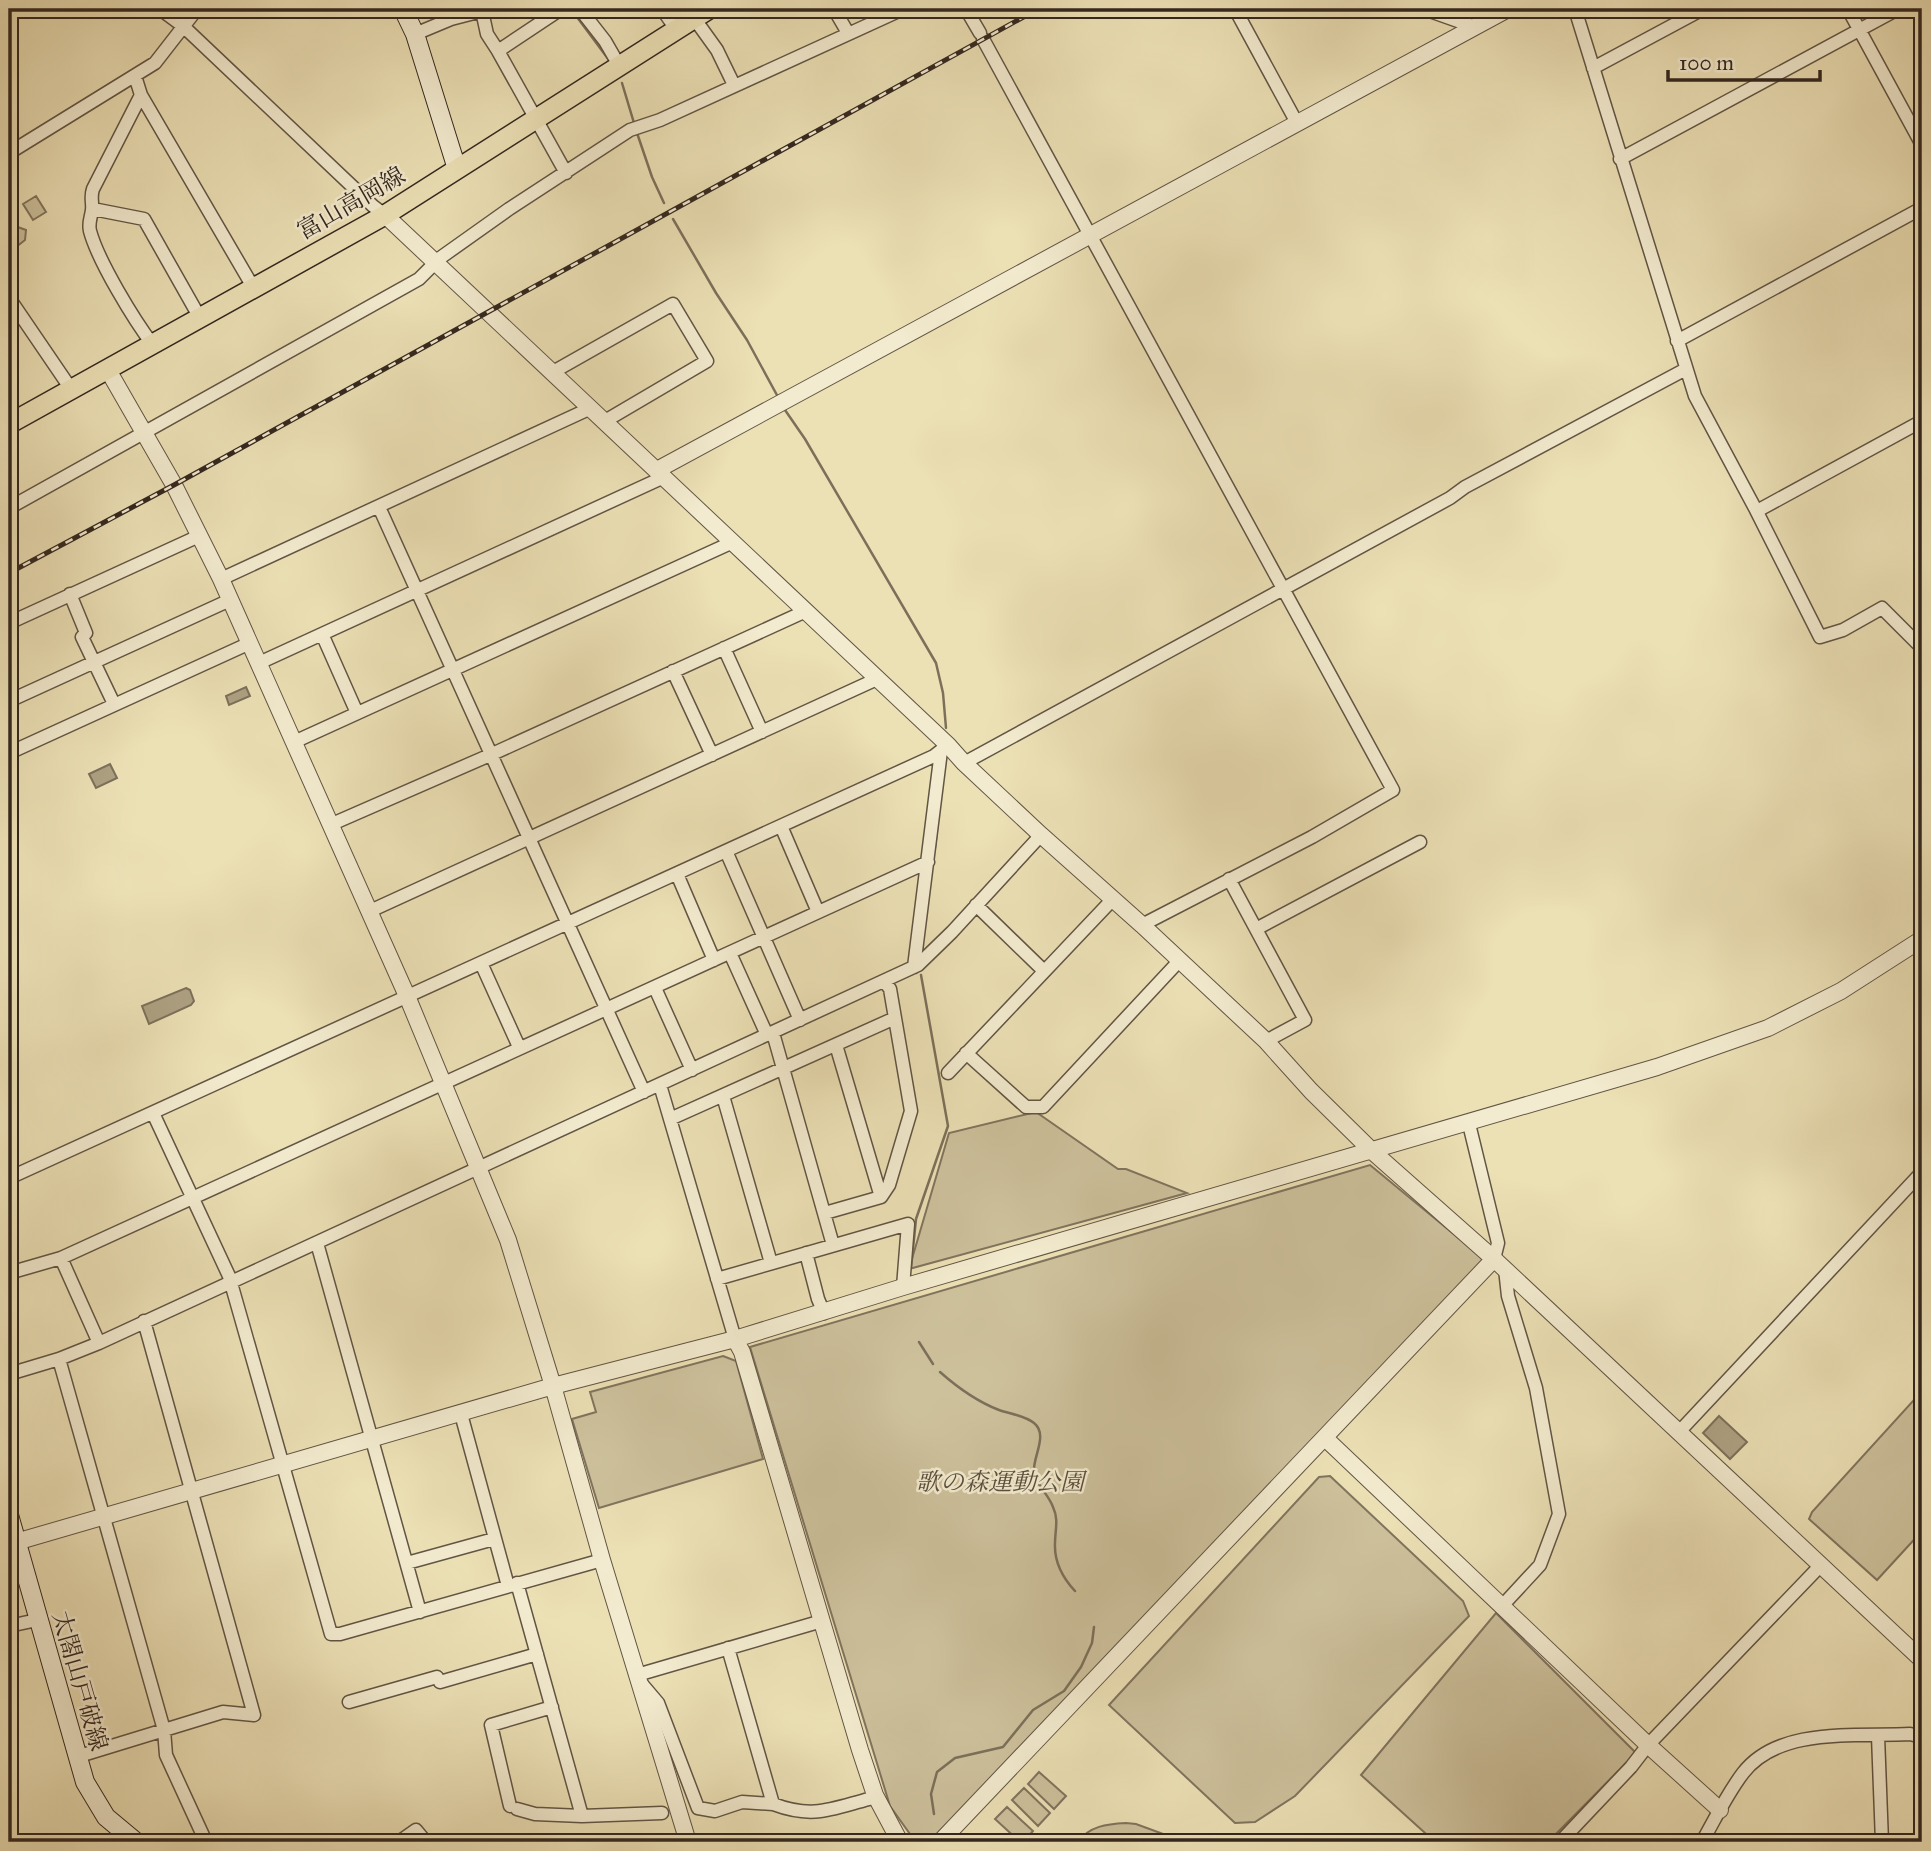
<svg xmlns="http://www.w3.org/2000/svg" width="1931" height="1851" font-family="'IM FELL Great Primer','Noto Serif JP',serif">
	<rect width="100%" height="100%" fill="#ece0b5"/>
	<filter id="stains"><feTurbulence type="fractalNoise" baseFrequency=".00286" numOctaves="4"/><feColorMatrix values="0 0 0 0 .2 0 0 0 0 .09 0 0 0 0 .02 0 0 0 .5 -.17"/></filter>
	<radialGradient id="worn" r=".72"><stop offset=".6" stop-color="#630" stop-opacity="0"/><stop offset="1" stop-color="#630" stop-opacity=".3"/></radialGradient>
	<!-- green -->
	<path fill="#cdc19c" stroke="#80745e" stroke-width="2" d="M36 196 46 212 33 220 23 204Z
		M15 226 26 230 25 240 16 247 9 244V229Z
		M1036 1112 1118 1169H1126L1187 1193 909 1269 949 1133Z
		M1370 1165 1484 1259 934 1842 915 1841 890 1806 750 1347Z
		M723 1356 736 1361 763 1459 599 1508 572 1419 596 1412 590 1392Z
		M1922 1391V1531L1877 1580 1809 1519 1812 1512Z
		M1330 1476 1463 1601 1469 1616 1295 1796 1255 1822 1235 1823 1109 1705 1319 1477Z
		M1496 1613 1636 1753 1548 1842H1435L1361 1775Z
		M1039 1772 1066 1796 1054 1809 1028 1784Z
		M1024 1788 1050 1813 1038 1826 1012 1800Z
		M1007 1807 1033 1831 1023 1842H1020L995 1819Z
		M1126 1823 1136 1824 1185 1842H1078C1089 1826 1107 1824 1126 1823Z"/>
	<!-- water -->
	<path fill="#ada182" stroke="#7c705a" stroke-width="2" d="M246 687 250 696 229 705 226 696Z
		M110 764 117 778 96 788 89 774Z
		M186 988 190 990 194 1001 191 1005 149 1024 142 1006Z
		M1719 1416 1747 1442 1730 1459 1703 1433Z"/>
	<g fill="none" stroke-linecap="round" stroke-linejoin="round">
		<!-- stream -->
		<path stroke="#7c705a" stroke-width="2.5" d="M571 9 609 60
			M622 83 634 123
			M637 133 652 177 664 203
			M673 219 716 293 747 340 778 397
			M785 410 805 439 936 663 943 693 946 728
			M935 847 943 774
			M911 1268 916 1219 948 1126 921 975
			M919 1342 933 1364
			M940 1372C957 1387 978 1402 999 1410 1010 1414 1024 1415 1034 1423 1048 1434 1034 1455 1034 1469 1035 1485 1048 1493 1053 1507 1059 1520 1055 1530 1055 1543 1054 1562 1063 1578 1075 1591
			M934 1814 931 1794 937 1772 955 1758 1003 1747 1033 1710 1064 1691 1081 1667 1092 1643 1094 1627"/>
		<!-- minor casing -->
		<g stroke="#615544" stroke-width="15">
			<path id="minor" d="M160 9 183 26 373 206 385 215
				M561 9 498 51 566 173
				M580 9 605 41 620 67
				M662 9 676 29
				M834 9 848 33
				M966 9 980 33
				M1235 9 1297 123
				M1424 9 1475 27
				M1575 9 1695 396 1756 510 1820 637 1843 630 1882 608 1922 648
				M1848 9 1922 145
				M694 18 717 50 734 85
				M415 34 451 19 482 11 487 34 498 51
				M983 39 1393 790 1312 837 1142 925
				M1593 68 1703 9
				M135 76 141 95 253 287
				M141 95 93 189C90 197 93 203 92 210 91 218 88 223 90 231 98 261 134 320 153 345
				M9 153 155 63 197 9
				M1620 159 1898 9
				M93 209 144 219 200 318
				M9 298 71 389
				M1677 341 1922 208
				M553 372 673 304 707 361 605 421
				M379 507 644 1092
				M9 508 419 279 440 258 509 209 630 130 660 120 903 9
				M1757 511 1922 421
				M221 579 591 408
				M70 594 86 633 82 637 114 704
				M9 623 199 536
				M322 634 357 713
				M724 648 762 732
				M259 663 664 477
				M673 671 712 755
				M9 701 230 600
				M294 742 733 542
				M9 753 250 643
				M964 763 1450 498 1465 487 1686 369
				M332 824 490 755 806 611
				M781 826 818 912
				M726 851 800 1020
				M677 874 714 960
				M1229 879 1305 1020 1266 1041
				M976 905 1044 971
				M370 911 877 679
				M1256 929 1420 842
				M730 953 767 1035
				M481 963 519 1047
				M914 967 941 751
				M655 988 692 1070
				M773 1033 833 1245
				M836 1045 881 1197
				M966 1053 1026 1107H1043L1180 960
				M948 1073 1113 899
				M660 1085 735 1339
				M723 1096 771 1263
				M153 1113 229 1276 331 1634H340L602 1560
				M670 1119 895 1018
				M1469 1124 1498 1243 1494 1259
				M9 1178 934 756 948 745
				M825 1213 881 1197 889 1185 911 1111 890 989 884 981
				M317 1243 420 1612
				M806 1253 818 1299 824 1313
				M61 1258 99 1343
				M9 1273 61 1258 928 862
				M717 1279 908 1224 903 1287
				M59 1359 164 1730 166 1755 206 1842
				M9 1374 59 1359 99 1343 918 965 952 932 1041 835
				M461 1414 508 1586
				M1679 1432 1922 1172
				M407 1563 494 1539
				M1503 1605 1540 1565 1559 1514 1536 1388 1508 1296 1505 1269
				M9 1626 37 1620
				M728 1648 773 1804C813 1819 831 1809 869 1799L875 1795
				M637 1675 822 1621
				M440 1682 537 1654
				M641 1683 658 1703 698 1808 715 1811 742 1802 773 1804
				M349 1702 437 1677
				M1878 1736 1882 1842
				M76 1757 223 1712 254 1715 144 1321
				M510 1806 491 1725 552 1707
				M517 1809 535 1814 582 1816 517 1583
				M582 1816 662 1813
				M399 1842 416 1830 426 1842
				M1560 1842 1631 1767 1648 1745 1821 1565
				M1702 1842C1715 1819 1727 1794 1743 1773 1779 1726 1858 1737 1910 1734L1922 1737"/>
		</g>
		<!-- tertiary casing -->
		<g stroke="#615544" stroke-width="18">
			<path id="tertiary" d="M385 215 948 745 964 763 1041 835 1142 925 1266 1041 1311 1091 1372 1151 1494 1259 1922 1660
				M108 370 174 485 221 579 407 996 508 1240 553 1386 602 1560 688 1842
				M657 470 1508 9
				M735 1339 742 1352 860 1750 875 1795 900 1842
				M1325 1438 1648 1745 1720 1810
				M9 1544 553 1386 735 1339 903 1287 1657 1067 1768 1028 1841 991 1922 939
				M940 1842 1494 1259"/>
		</g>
		<!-- secondary casing -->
		<g stroke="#33271f" stroke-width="20">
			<path id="secondary" d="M9 9H10
				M403 9 415 34 457 169
				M9 1515 85 1782 106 1817 136 1842"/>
		</g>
		<!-- primary casing -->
		<g stroke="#33271f" stroke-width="22">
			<path id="primary" d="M9 424 385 215 709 9"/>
		</g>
		<!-- minor -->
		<use href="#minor" stroke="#f3ebcf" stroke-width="12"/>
		<!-- tertiary -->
		<use href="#tertiary" stroke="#f3ebcf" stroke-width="16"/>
		<!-- secondary -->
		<use href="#secondary" stroke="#f3ebcf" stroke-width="18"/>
		<!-- primary -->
		<use href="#primary" stroke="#ece0b5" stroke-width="19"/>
		<!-- rail casing -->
		<g stroke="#33271f" stroke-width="5">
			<path id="rail" d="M9 573 174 485 1038 9"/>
		</g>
		<!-- rail -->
		<use href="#rail" stroke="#f3ebcf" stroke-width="2.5" stroke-dasharray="8" stroke-linecap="butt"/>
	</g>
	<g text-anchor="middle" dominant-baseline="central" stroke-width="5" stroke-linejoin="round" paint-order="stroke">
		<!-- street labels -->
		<g font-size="24" fill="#33271f" stroke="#f3ebcf">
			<text transform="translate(351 203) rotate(-30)">富山高岡線</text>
			<text transform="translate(80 1681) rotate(74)">太閤山戸破線</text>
		</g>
		<!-- park labels -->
		<g font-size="24" font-style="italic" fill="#5a4e3e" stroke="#f3ebcf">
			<text x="1000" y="1482">歌の森運動公園</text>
		</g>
	</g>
	<!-- margin -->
	<rect width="1931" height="1851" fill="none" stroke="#ece0b5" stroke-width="35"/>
	<rect x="10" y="10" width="1910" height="1830" fill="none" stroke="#33271f" stroke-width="3.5"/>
	<rect x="18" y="18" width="1896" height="1816" fill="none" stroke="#33271f" stroke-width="2"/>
	<!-- scale -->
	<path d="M1668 70v10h152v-10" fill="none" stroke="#33271f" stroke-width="3.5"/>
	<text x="1679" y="70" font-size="21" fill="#33271f" stroke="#f3ebcf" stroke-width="5" paint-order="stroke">100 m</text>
	<rect width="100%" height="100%" filter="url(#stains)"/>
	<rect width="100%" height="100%" fill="url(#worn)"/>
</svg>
